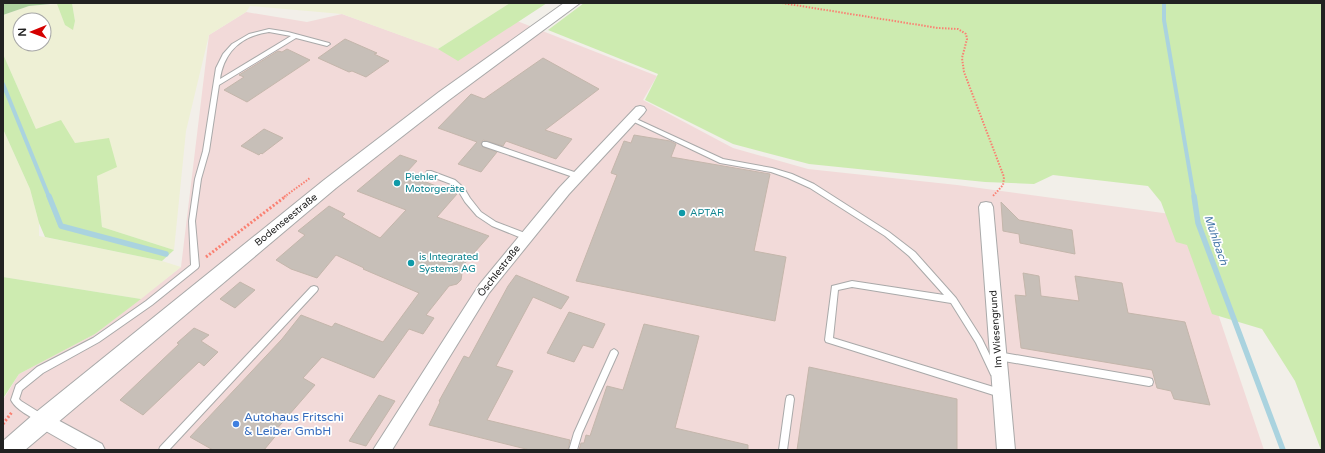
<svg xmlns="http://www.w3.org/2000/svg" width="1325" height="453" font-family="'Varela Round',sans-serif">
	<rect width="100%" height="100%" fill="#f2efe9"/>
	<!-- commercial -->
	<path fill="#f2dad9" d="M246 12 307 22 342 14 456 55 512 19 657 76 643 100 733 148 808 169 957 185 1185 216 1264 450H3V400L19 374 95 334 181 267 209 35Z"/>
	<!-- farmland -->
	<path fill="#eef0d5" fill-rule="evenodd" d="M72 3H510L438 49 342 14 250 6 246 12 209 35 186 131 174 250 102 227 97 176 109 139 75 143 36 129 3 54V15L29 6 57 4 65 24 73 29 75 21ZM20 20H44V44H20Z
		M3 129 30 189 39 223V236L162 261 181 267 141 299 3 277Z"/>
	<!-- grass -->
	<path fill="#cdebb0" d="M61 3H72L75 21 73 30 65 25 57 4Z
		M510 3H547L458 61 438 49Z
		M584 3H1322V450H1321L1295 381 1262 329 1212 314 1187 245 1176 242 1161 202 1148 186 1053 175 1034 184 985 182 809 164 733 144 645 100 658 74 548 30Z
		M3 54 36 129 61 120 75 143 109 138 117 167 97 176 102 227 174 250 162 261 45 237 39 223 30 189 3 129Z
		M3 277 141 299 95 334 19 374 4 397Z"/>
	<!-- forest -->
	<path fill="#add19e" d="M3 3H61L29 6 3 15Z"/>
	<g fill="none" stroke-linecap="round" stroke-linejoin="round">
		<!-- stream-far1 -->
		<path stroke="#aad3df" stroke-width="4" d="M1164 3V20L1194 197
			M3 84 49 197"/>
		<!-- stream -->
		<path stroke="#aad3df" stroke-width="5.5" d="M49 196 61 226 166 254
			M1194 196 1198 223 1283 450"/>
	</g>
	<!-- building -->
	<path fill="#c7bfb8" stroke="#c4b6ab" d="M345 39 377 53 374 54 389 61 366 77 352 71 349 72 318 58Z
		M287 49 310 60 247 102 224 90 244 77 239 75 278 51 282 52Z
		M543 58 599 89 545 130 572 139 556 159 506 141 503 146 483 140 481 143 483 147 497 152 481 172 458 164 477 142 438 128 471 94 484 99Z
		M264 129 283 138 262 154 261 153 259 155 241 146Z
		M634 135 670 141 676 144 671 157 770 174 754 251 786 257 775 321 576 281 617 175 611 173 624 141 631 143Z
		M400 155 417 161 405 174 457 194 437 217 489 236 460 269 462 273 461 280 457 284 449 286 426 315 434 318 423 334 409 329 374 378 322 357 303 378 315 385 275 431 278 433 264 450H213L190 437 282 339 301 315 332 327 335 323 383 342 419 293 363 269 364 268 336 255 317 278 291 269 276 260 305 235 298 231 329 206 345 214 342 217 380 238 406 210 357 191Z
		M1001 202 1019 220 1072 230 1075 254 1020 243 1019 234 1003 231Z
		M1023 273 1039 276 1041 296 1079 301 1075 276 1122 283 1128 313 1185 322 1210 405 1174 399 1171 391 1157 388 1152 370 1021 348 1015 295 1026 296Z
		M516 275 569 297 561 309 533 297 496 366 513 371 487 420 570 440 568 450H530L429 425 440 402 439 401 464 356 469 358 508 286Z
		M240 282 255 290 235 308 220 299Z
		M569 312 605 324 593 348 583 345 574 362 547 353Z
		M644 324 699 336 675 428 748 445V450H579L581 443H584L586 435 590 436 607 386 623 390Z
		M194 328 209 335 201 341 218 352 204 366 199 362 143 415 120 400 179 344 177 343Z
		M809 367 957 399V450H797Z
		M379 395 395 401 366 446 349 441Z"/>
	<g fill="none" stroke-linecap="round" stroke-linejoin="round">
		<!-- service casing -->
		<g stroke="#a9a9a9" stroke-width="2">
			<path id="service" d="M269 29 288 32 329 43 330 44 327 46 296 38 219 85 209 151 201 179 195 221 199 266 198 268 152 305 99 342 43 373 22 390 19 399 21 401 45 416 46 419 45 422 42 423 39 422C30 416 16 410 11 400L16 385 37 367 93 338 146 301 191 265 189 221 195 179 203 151 216 68 223 54 232 44 249 34ZM269 32 291 36 220 79C224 52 241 36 269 32Z
				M632 117 723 159 772 168 792 174 814 184 889 232 915 252 956 298 982 339 998 372 997 375 994 376 991 375 976 343 951 303 852 287 838 290 833 338 1000 389 1003 390 1004 393 1003 396 1000 397 826 342 825 340 832 286 852 281 944 295 909 256 885 236 810 188 788 178 771 172 720 163 630 120 629 119Z
				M483 142H487L580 174 581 176 580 178H576L483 146 482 144Z
				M427 171H431L455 180 464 188 470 198 481 212 496 222 530 235 531 237 530 239H524L492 226 477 216 465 202 459 192 451 184 427 175 426 173Z
				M314 286 317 287 318 289 317 291 169 450H159L160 447 311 287Z
				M614 349 617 351 618 353 582 433 577 450H569L574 433 611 351Z
				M998 352 1149 378 1152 379 1153 382 1152 385 1149 386 998 360 995 358 994 356 995 354Z
				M790 395 793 396 794 399 787 450H779L786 399 787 396Z"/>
		</g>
		<!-- minor casing -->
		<g stroke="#a9a9a9" stroke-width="2">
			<path id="minor" d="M640 106 644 107 646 110 644 113 569 194 489 293 392 450H373L479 285 559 188 636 107Z
				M986 202 991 203 993 207 1015 450H997L979 207 981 203Z
				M43 412 102 444 105 450H79L37 426 34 420 37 414Z"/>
		</g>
		<!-- tertiary casing -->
		<g stroke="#a9a9a9" stroke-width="2">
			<path id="tertiary" d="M564 3H580L449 100 336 188 25 450H3V441L35 413 324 180 439 92Z"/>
		</g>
		<!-- path-far1 -->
		<path stroke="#fa8072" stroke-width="2" stroke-dasharray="1.5 1.5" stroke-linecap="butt" d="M782 3 938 28 958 29 966 34 967 39 962 58 964 72 1004 177 1003 185 993 196
			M284 197 310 178"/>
		<!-- path -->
		<path stroke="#fa8072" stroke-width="3" stroke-dasharray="2 2" stroke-linecap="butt" d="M206 257 286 196
			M3 424 12 412"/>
		<!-- service -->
		<use href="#service" fill="#fff" fill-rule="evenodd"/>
		<!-- minor -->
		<use href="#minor" fill="#fff" fill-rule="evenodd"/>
		<!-- tertiary -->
		<use href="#tertiary" fill="#fff" fill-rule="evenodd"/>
	</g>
	<!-- markers -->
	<g fill="#0f9aa8" stroke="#fff" stroke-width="1.5">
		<circle cx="397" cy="183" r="4"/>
		<circle cx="682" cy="213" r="4"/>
		<circle cx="411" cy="263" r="4"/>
	</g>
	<circle fill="#3f7fe0" stroke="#fff" stroke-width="1.5" cx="236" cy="424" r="4"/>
	<g text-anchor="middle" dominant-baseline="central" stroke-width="3.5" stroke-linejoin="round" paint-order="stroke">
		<!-- culture labels -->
		<g font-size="10" fill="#0d838f" stroke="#fff" text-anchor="start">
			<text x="405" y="177">Piehler<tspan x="405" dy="12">Motorgeräte</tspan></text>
			<text x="690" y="213">APTAR</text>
			<text x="419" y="257">is Integrated<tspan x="419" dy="12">Systems AG</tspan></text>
		</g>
		<!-- street labels -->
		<g font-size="10" fill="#222" stroke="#fff">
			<text transform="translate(286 220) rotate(-39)">Bodenseestraße</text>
			<text transform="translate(499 271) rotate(-52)">Öschlestraße</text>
			<text transform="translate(996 329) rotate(-94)">Im Wiesengrund</text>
		</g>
		<!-- water labels -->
		<g font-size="11" font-style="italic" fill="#4a7aab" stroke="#fff">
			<text transform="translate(1216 240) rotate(71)">Mühlbach</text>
		</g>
		<!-- near-shop labels -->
		<g font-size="12" fill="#366cbe" stroke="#fff" text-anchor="start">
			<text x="244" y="417">Autohaus Fritschi<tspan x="244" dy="14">&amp; Leiber GmbH</tspan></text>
		</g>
	</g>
	<!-- border -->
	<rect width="1325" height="453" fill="none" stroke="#222222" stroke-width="8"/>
	<!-- north arrow -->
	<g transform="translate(32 32) rotate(269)"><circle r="19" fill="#ffffff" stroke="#a7a7a7"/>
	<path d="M0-3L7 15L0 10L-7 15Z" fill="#d40000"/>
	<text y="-6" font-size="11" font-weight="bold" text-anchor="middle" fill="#222222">N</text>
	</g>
</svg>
